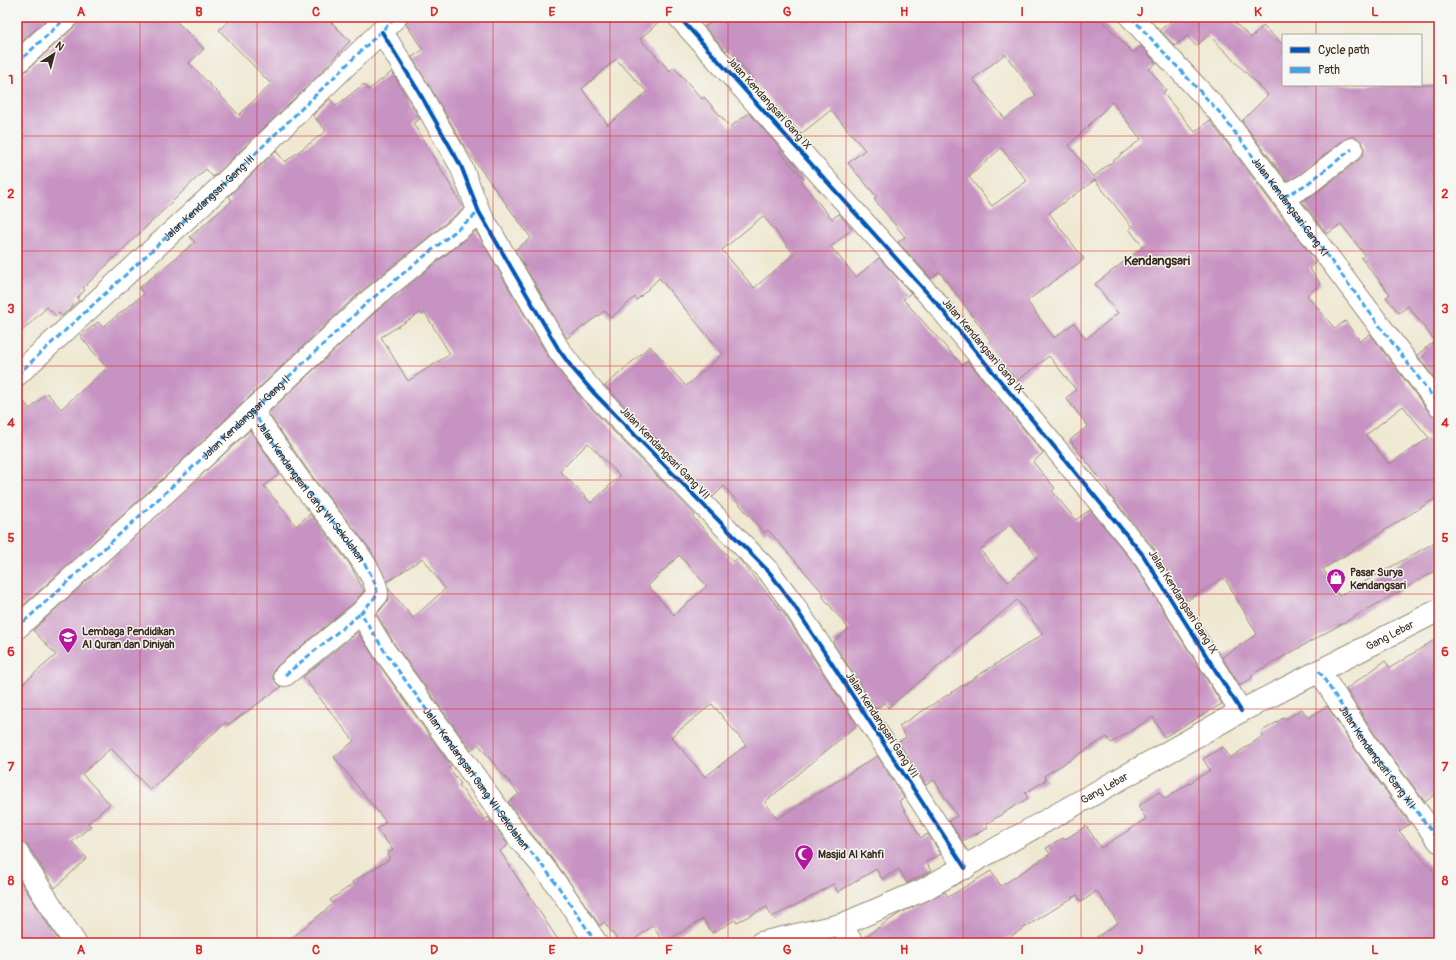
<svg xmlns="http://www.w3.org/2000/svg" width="1456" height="960" font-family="Pangolin,sans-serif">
	<rect width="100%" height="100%" fill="#f6f6f2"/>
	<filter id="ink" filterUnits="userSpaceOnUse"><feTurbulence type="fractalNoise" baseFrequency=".025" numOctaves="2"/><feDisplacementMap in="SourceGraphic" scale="8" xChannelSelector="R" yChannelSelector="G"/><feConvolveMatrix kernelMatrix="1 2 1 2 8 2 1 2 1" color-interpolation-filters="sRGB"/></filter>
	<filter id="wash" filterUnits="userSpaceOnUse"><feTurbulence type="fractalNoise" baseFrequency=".012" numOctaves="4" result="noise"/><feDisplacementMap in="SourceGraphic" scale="16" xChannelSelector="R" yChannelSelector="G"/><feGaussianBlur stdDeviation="0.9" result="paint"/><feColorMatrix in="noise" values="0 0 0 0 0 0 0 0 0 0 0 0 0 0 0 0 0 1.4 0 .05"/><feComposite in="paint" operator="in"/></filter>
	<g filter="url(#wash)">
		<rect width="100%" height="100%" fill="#efe8d1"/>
		<g id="blocks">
			<!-- building -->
			<path fill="#c793c2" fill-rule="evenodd" d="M17 17H49L17 46Z
				M79 17H172L204 49 189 63 239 115 271 84 219 30 233 17H326L350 41 315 79 213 177 206 169 83 288 85 290 77 298 79 300 62 316 59 313 56 316 47 307 17 336V75L25 72 75 26Z
				M408 17H664L640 39 670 71 674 67 702 99 704 97 730 127 749 113 782 150 780 152 804 179 801 182 832 219 839 214 852 229 831 247 856 277 879 258 911 293 903 299 962 365 968 361 1043 453 1033 462 1055 488 1052 491 1076 520 1090 510 1133 562 1222 704 1164 737 1153 717 1111 743 1107 737 1044 776 1046 780 1025 793 1028 798 986 824 988 828 962 841 949 821 957 816 934 780 926 785 898 742 906 737 899 726 1043 634 1017 600 888 708 885 702 876 709 833 642 849 629 822 596 824 594 768 530 764 533 724 486 713 497 605 386 650 346 686 386 723 354 659 278 637 300 635 297 611 318 605 311 567 338 515 250 531 238 466 149 412 57 423 50 406 24ZM616 59 647 92 608 125 582 89ZM763 216 794 254 754 288 722 250ZM1011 524 1037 557 1008 582 980 550Z
				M718 17H1098L1133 53 1141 46 1156 63 1149 69 1166 90 1163 93 1195 132 1210 120 1211 122 1316 262 1309 268 1321 284 1307 295 1335 329 1345 321 1360 341 1370 334 1429 412 1439 417V496L1323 569 1339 596 1439 540V569L1251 675 1253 677 1240 686 1222 657 1257 634 1227 582 1223 578 1186 601 1153 547 1110 495 1107 488 1070 440 1088 426 1066 398 1076 390 1049 356 1017 381 987 345 991 341 940 272 931 278 898 242 905 237 874 199 877 197 848 163 865 150 831 110 801 134 762 91 729 49 726 51 705 27ZM1005 54 1036 95 1005 119 973 79ZM1112 102 1141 139 1093 177 1069 145ZM1001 148 1027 181 992 206 969 177ZM1095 180 1132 227 1129 229 1143 247 1095 284 1118 313 1086 339 1074 323 1054 338 1027 301 1084 259 1049 213ZM1403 406 1429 438 1389 464 1366 435Z
				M1172 17H1232L1230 18 1251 38 1263 26 1283 45V85H1439V384L1417 355 1435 341 1408 306 1399 313 1386 297 1390 294 1361 258 1365 255 1341 224 1327 234 1302 201 1315 194 1360 159 1364 153V147L1362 142 1356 137H1350L1345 139 1300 174 1287 181 1242 121 1268 95 1209 35 1196 46 1187 36 1175 46 1160 30 1174 19Z
				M392 72 420 119 413 123 464 208 359 293 170 472 17 611V394L30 409 47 393 61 409 107 368 80 336 98 322 103 327 144 294 139 288 195 242 190 237 232 201 229 196 276 151 285 162 326 131 313 115 330 99 336 106 364 84 368 90Z
				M476 231 548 356 563 376 584 401 695 515 693 517 733 562 738 558 785 615 857 725 765 802 777 819 877 756 904 798 899 801 921 838 928 834 941 854 926 862 931 871 907 883 899 869 882 879 876 869 838 892 833 884 806 900 772 917 767 907 737 922 735 920 712 933 703 919 663 943 653 925 630 943H620L604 922 600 926 561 870 531 833 508 802 519 794 478 744 471 750 395 645 377 614 389 599 388 588 413 618 445 589 423 558 387 582 370 549 309 472 268 413 376 311ZM420 313 422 315 425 313 450 354 408 381 381 337ZM588 443 620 476 591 503 560 471ZM679 555 707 586 674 615 648 586ZM712 704 746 745 705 777 671 737Z
				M250 430 279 474 264 486 296 526 310 514 349 563 364 591 352 604 277 666 273 671V677L276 683 281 687 228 725 226 722 150 790 111 748 82 774 110 804 88 823 91 826 72 842 87 858 55 888 28 846 23 842 17 841V689L56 655 33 630Z
				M358 632 375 659 451 766 449 768 461 784 459 785 485 820 488 817 508 845 500 851 560 943H286L333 904 330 900 353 884 352 882 390 859 387 854 393 850 377 829 386 822 334 757 354 741 303 677Z
				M1439 637V791L1425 802 1377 738 1346 689 1385 661 1390 668Z
				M1327 706 1357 752 1410 824 1399 831 1439 878V943H1088L1118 923 1097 891 1081 902 1077 895 1000 943H864L863 938 900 913 945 892 948 897 991 871 1001 886 1050 854 1046 848 1063 838 1064 840 1086 826 1101 848 1146 819 1138 806 1159 792 1165 799 1210 770 1203 759 1223 747 1230 758 1263 736 1261 732 1285 717 1286 719 1302 709 1308 718Z
				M17 876 60 943H17Z"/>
		</g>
	</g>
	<g filter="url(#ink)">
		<use href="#blocks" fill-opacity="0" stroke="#958978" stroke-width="1"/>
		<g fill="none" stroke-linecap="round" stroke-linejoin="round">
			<!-- street casing -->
			<g stroke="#958978" stroke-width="24">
				<g id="street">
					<path d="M679 17 938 305 1143 555 1241 711"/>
					<path d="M1131 17 1221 114 1439 405"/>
					<path d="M382 32 419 92 461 166 479 212 559 350 573 369 593 392 770 573 793 604 965 868"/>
					<path d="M17 63 67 17"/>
					<path d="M1284 197 1307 184 1352 149"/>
					<path id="s1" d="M17 375 226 182 396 17"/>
					<path id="s2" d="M252 411C270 437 287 464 306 489 322 510 379 571 377 595L361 613 385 652 521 841C550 872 573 907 596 943"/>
					<path id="s3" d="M17 628 178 481 368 302 479 212"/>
					<path id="s4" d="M1319 671 1367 745 1439 841"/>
					<path d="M285 675 361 613"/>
					<path d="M17 853 75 943"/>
					<path d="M841 925 852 943"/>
					<path id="s5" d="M761 943 841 925 923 890 1241 711 1439 610"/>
				</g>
			</g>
			<!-- street -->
			<use href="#street" stroke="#fff" stroke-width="22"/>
			<!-- quiet -->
			<g stroke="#3fa3ea" stroke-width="3" stroke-dasharray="6 3" stroke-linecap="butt">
				<path id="s6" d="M1131 17 1221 114 1439 405"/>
				<path d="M17 63 67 17"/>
				<path d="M1284 197 1307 184 1352 149"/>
				<path d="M17 375 226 182 396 17"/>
				<path d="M252 411C270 437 287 464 306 489 322 510 379 571 377 595L361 613 385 652 521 841C550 872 573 907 596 943"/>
				<path d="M17 628 178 481 368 302 479 212"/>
				<path d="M1319 671 1367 745 1439 841"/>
				<path d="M285 675 361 613"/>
			</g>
			<!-- cycleway casing -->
			<g stroke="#f6f6f2" stroke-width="6">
				<path id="cycleway" d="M679 17 938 305 1143 555 1241 711
					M382 32 419 92 461 166 479 212 559 350 573 369 593 392 770 573 793 604 965 868"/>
			</g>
			<!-- cycleway -->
			<use href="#cycleway" stroke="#0057b8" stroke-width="4"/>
		</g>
	</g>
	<!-- grid -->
	<path fill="none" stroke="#d62828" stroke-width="1" stroke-opacity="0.55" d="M140 17V943M257 17V943M375 17V943M493 17V943M610 17V943M728 17V943M846 17V943M963 17V943M1081 17V943M1199 17V943M1316 17V35M1316 85V943M17 136H1439M17 251H1439M17 366H1439M17 480H1439M17 594H1439M17 709H1439M17 824H1439"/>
	<!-- icons -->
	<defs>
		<g id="shop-pin" transform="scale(1)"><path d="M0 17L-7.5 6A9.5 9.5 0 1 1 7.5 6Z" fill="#b5179e" stroke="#f6f6f2"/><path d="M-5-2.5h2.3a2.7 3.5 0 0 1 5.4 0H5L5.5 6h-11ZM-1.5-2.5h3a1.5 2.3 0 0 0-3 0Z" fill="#fff"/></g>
		<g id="school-pin" transform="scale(1)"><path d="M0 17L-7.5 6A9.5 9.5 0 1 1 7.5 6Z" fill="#b5179e" stroke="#f6f6f2"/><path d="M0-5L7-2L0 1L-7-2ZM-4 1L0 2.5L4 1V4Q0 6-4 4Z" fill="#fff"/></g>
		<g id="mosque-pin" transform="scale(1)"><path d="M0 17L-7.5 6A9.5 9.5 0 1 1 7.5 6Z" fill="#b5179e" stroke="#f6f6f2"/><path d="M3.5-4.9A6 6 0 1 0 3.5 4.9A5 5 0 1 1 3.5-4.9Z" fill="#fff"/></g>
	</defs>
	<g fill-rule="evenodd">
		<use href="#shop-pin" x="1336" y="578"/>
		<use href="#school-pin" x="68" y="637"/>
		<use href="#mosque-pin" x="804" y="854"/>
	</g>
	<g text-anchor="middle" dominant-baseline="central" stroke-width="3" stroke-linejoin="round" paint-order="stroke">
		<!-- street labels -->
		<g font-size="11" fill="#3b2a1e" stroke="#f6f6f2">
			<text transform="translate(769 103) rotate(48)">Jalan Kendangsari Gang IX</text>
			<text stroke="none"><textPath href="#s1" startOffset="261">Jalan Kendangsari Gang III</textPath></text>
			<text stroke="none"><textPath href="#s6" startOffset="248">Jalan Kendangsari Gang XI</textPath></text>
			<text transform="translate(983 346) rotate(50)">Jalan Kendangsari Gang IX</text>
			<text stroke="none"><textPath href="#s3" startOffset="311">Jalan Kendangsari Gang II</textPath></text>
			<text transform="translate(665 453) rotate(46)">Jalan Kendangsari Gang VII</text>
			<text stroke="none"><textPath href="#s2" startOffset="100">Jalan Kendangsari Gang VII Sekolahan</textPath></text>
			<text transform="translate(1183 602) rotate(58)">Jalan Kendangsari Gang IX</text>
			<text stroke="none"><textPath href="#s5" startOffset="703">Gang Lebar</textPath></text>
			<text transform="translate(882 725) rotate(57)">Jalan Kendangsari Gang VII</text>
			<text stroke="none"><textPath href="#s4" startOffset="104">Jalan Kendangsari Gang XII</textPath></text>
			<text stroke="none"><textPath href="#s2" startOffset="450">Jalan Kendangsari Gang VII Sekolahan</textPath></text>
			<text stroke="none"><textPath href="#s5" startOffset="379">Gang Lebar</textPath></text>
		</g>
		<!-- poi labels -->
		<g font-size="11" font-weight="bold" fill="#3b2a1e" stroke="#f6f6f2" text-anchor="start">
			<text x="1350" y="572">Pasar Surya<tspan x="1350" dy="13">Kendangsari</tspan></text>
			<text x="82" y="631">Lembaga Pendidikan<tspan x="82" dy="13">Al Quran dan Diniyah</tspan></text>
			<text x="818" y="854">Masjid Al Kahfi</text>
		</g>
		<!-- quarter labels -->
		<g font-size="13" font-weight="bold" fill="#3b2a1e" stroke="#f6f6f2">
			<text x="1157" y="261">Kendangsari</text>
		</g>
	</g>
	<!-- margin -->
	<rect width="1456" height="960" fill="none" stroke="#f6f6f2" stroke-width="44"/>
	<!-- legend -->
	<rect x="1282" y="34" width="140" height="52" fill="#f6f6f2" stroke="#aba49d"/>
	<rect x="1290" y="47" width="20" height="6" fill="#0057b8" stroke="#aba49d"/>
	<text x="1318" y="54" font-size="12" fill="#3b2a1e">Cycle path</text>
	<rect x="1290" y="67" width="20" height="6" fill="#3fa3ea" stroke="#aba49d"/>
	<text x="1318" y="74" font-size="12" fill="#3b2a1e">Path</text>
	<!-- north arrow -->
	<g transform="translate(54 54) rotate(36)" stroke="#f6f6f2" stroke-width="3" paint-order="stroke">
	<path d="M0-3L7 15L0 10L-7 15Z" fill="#3b2a1e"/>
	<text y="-6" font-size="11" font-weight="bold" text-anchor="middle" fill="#3b2a1e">N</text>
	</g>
	<rect x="22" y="22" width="1412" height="916" fill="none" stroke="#d62828" stroke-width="1.5"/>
	<g font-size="13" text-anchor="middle" font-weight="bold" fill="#d62828">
		<text x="81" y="16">A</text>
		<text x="199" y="16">B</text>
		<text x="316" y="16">C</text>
		<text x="434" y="16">D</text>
		<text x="552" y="16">E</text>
		<text x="669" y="16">F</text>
		<text x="787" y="16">G</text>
		<text x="904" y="16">H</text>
		<text x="1022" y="16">I</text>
		<text x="1140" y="16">J</text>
		<text x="1258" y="16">K</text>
		<text x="1375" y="16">L</text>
		<text x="11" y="84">1</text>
		<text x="1445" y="84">1</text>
		<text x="11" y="198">2</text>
		<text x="1445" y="198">2</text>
		<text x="11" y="313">3</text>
		<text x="1445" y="313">3</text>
		<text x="11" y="427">4</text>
		<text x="1445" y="427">4</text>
		<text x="11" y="542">5</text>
		<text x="1445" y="542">5</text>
		<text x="11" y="656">6</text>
		<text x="1445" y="656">6</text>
		<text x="11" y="771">7</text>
		<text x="1445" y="771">7</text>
		<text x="11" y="885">8</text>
		<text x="1445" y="885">8</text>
		<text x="81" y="954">A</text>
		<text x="199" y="954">B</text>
		<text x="316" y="954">C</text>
		<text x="434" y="954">D</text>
		<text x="552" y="954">E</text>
		<text x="669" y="954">F</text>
		<text x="787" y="954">G</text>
		<text x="904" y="954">H</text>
		<text x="1022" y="954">I</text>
		<text x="1140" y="954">J</text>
		<text x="1258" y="954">K</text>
		<text x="1375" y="954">L</text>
	</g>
</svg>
